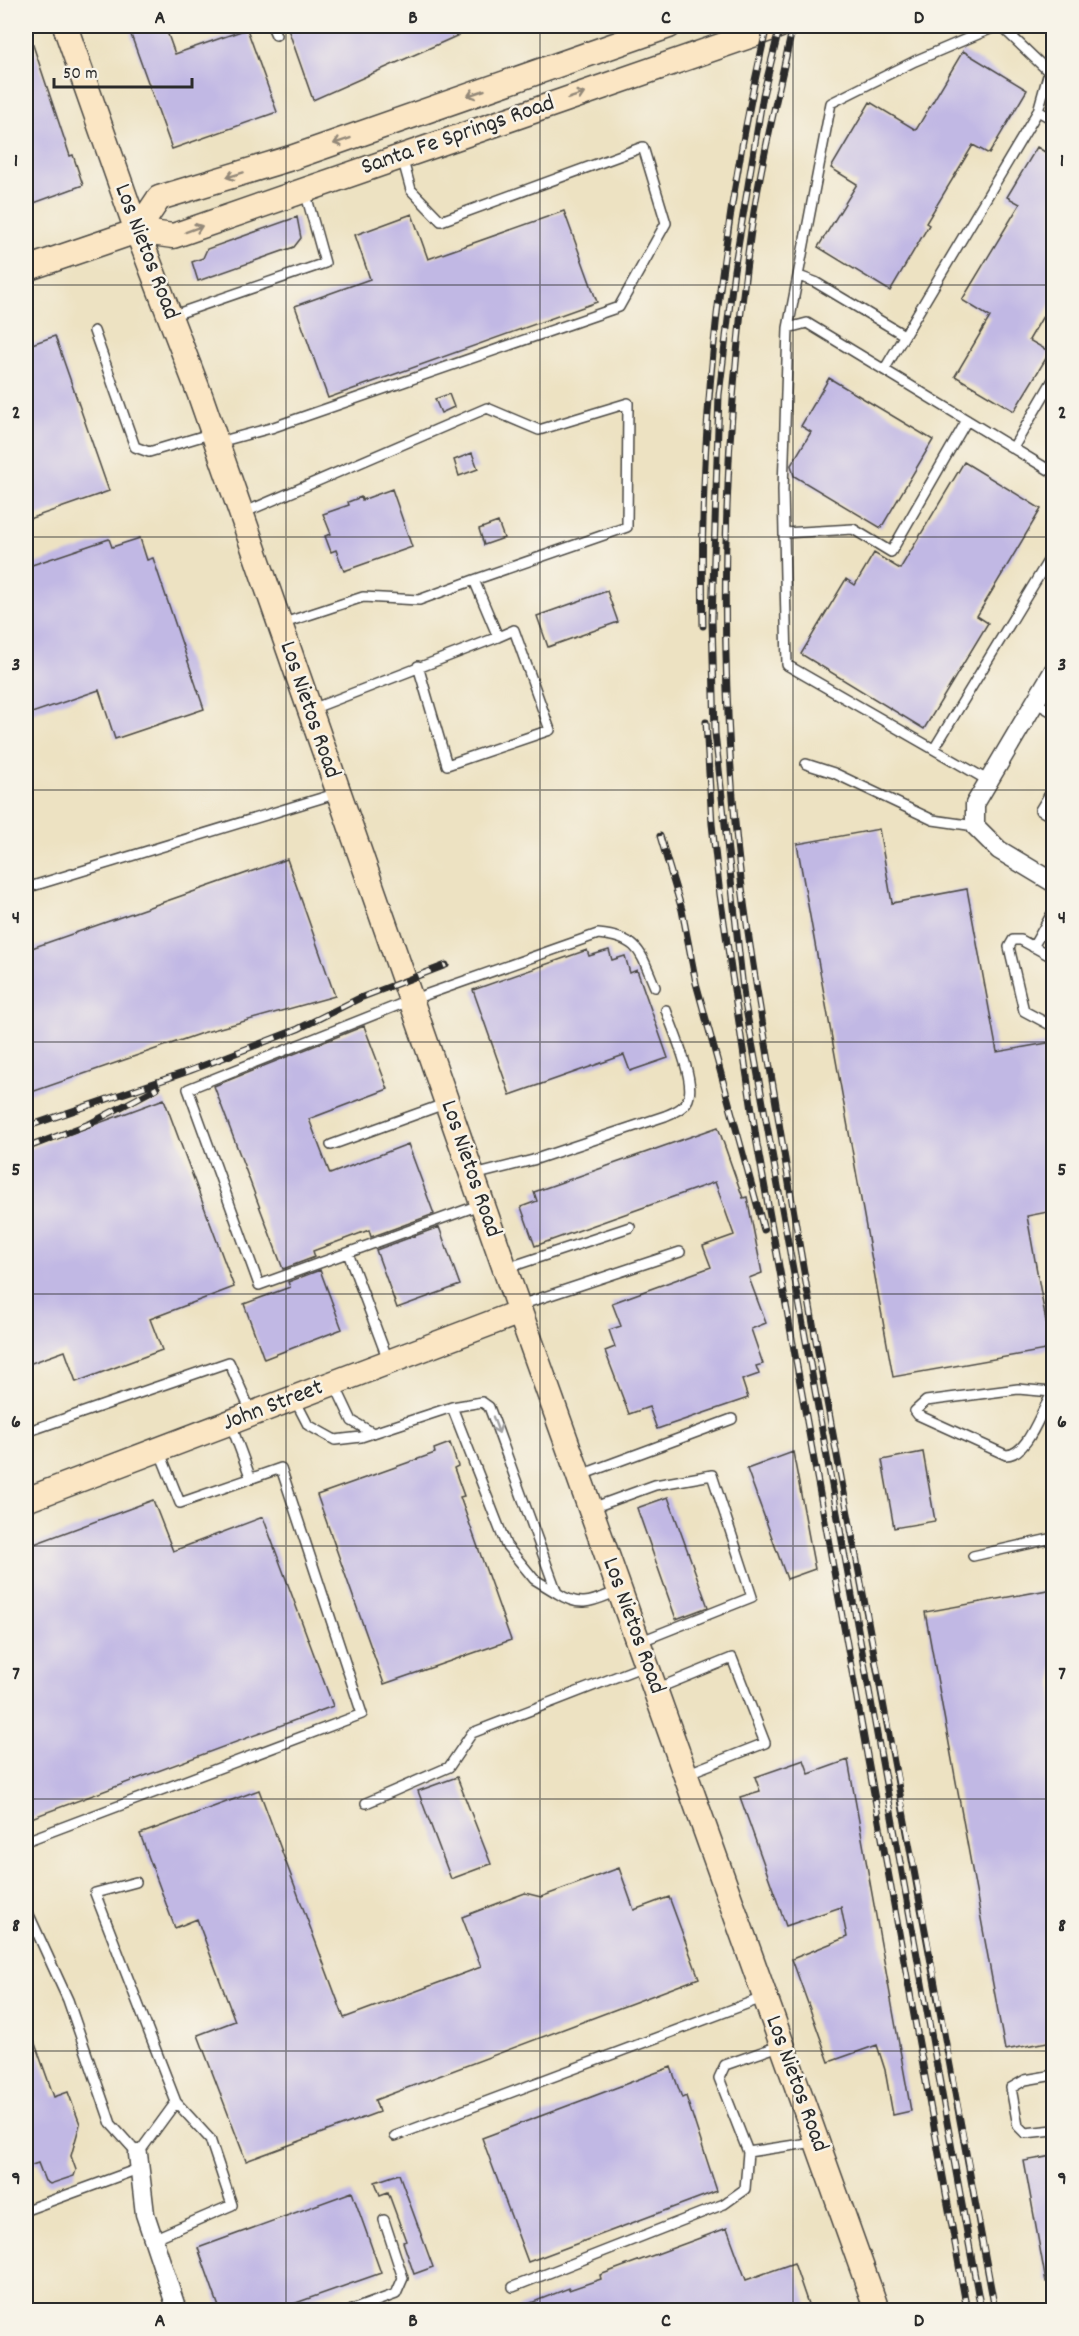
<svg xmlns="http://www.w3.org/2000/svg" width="1079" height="2336" font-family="Dekko,sans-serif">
	<rect width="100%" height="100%" fill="#f7f3e8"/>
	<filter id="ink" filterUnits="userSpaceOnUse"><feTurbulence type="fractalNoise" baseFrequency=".0167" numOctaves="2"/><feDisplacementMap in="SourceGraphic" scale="12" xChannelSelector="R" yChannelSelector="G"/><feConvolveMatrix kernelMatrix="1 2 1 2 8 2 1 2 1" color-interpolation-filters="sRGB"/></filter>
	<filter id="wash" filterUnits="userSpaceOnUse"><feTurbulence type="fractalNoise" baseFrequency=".008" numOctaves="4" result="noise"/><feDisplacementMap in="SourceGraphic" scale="24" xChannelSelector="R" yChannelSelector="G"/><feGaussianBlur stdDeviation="1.35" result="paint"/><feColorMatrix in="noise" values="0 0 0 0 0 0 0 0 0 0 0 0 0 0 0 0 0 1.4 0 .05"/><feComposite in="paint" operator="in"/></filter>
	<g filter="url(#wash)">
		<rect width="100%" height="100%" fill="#ede2c2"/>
		<g id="blocks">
			<!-- building -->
			<path fill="#c1b8e4" d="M148 26H165L175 54 247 29 277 112 172 149 130 32Z
				M287 26H479L313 100Z
				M26 30H28L70 156 73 155 83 185 26 206Z
				M963 51 1027 90 989 154 973 145 926 223 929 225 890 291 818 247 857 184 831 168 870 102 916 130Z
				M1037 147 1053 157V299L1029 340 1050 352 1014 411 955 376 990 317 962 300 1020 204 1007 197Z
				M564 211 597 302 328 398 295 306 370 279 355 235 412 214 428 259Z
				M297 217 301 238 294 247 198 281 192 262 203 258 207 249Z
				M55 336 109 491 26 520V346Z
				M829 378 933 440 881 528 794 476 791 465 811 432 801 426Z
				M449 394 454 407 441 413 435 399Z
				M472 453 478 469 459 476 454 460Z
				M964 462 1041 509 977 616 988 623 924 729 801 654 846 579 855 585 874 553 900 569Z
				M392 489 412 547 344 571 336 550 331 552 325 536 331 534 323 514 349 505 348 502 361 497 362 500Z
				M498 522 504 538 484 545 479 529Z
				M140 538 147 560 153 558 204 709 115 739 99 690 26 715V567L109 539 112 547Z
				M607 591 618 622 548 647 537 616Z
				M879 829 892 903 967 889 997 1052 1053 1042V1211L1027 1216 1051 1349 893 1377 797 844Z
				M287 859 335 996 202 1033 26 1094V950Z
				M587 950 589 956 609 950 612 960 625 956 630 973 637 970 668 1058 630 1071 624 1055 510 1095 473 990Z
				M364 1026 388 1089 309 1119 330 1174 408 1144 434 1214 371 1237 369 1230 313 1251 315 1257 283 1269 214 1086Z
				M164 1099 234 1287 150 1319 162 1350 76 1382 65 1351 26 1365V1150Z
				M718 1127 743 1198 747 1197 762 1273 749 1278 766 1323 751 1329 763 1364 756 1366 759 1374 742 1380 748 1398 657 1429 649 1407 629 1414 605 1351 615 1347 609 1330 621 1326 612 1303 711 1267 703 1246 734 1235 715 1182 535 1246 521 1207 537 1201 534 1192Z
				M439 1227 460 1285 397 1308 376 1250Z
				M320 1270 342 1329 264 1359 244 1304 290 1287 288 1282Z
				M450 1443 458 1466 454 1468 464 1496 460 1497 511 1640 384 1684 317 1495 435 1453 434 1449Z
				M793 1452 815 1569 787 1579 747 1469Z
				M923 1452 935 1521 894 1528 882 1460Z
				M668 1497 708 1607 676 1619 637 1508Z
				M153 1500 173 1551 263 1517 333 1706 26 1820V1547Z
				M1053 1589V2041L1005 2050 925 1612Z
				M804 1760 809 1774 848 1760 911 2111 893 2115 885 2070 877 2045 829 2062 792 1959 847 1937 841 1907 786 1926 740 1797 760 1791 755 1777Z
				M457 1777 491 1864 451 1879 418 1791Z
				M259 1790 344 2018 481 1967 462 1917 525 1893 541 1897 619 1868 634 1910 669 1897 699 1978 375 2100 379 2112 246 2161 198 2035 235 2021 197 1919 175 1928 140 1834Z
				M28 2024 54 2097 68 2092 80 2124 71 2156 76 2170 74 2176 50 2184 45 2181 38 2163 26 2167Z
				M671 2067 682 2098 686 2096 717 2191 528 2262 482 2138Z
				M1053 2156V2282H1046L1024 2161Z
				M399 2174 433 2267 414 2274 403 2242 406 2241 388 2192 380 2195 375 2182Z
				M352 2192 381 2273 276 2310H220L198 2248Z
				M727 2228 746 2280 794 2263 809 2307 798 2310H513L569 2288V2290L601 2279 600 2275Z"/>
		</g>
	</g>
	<g filter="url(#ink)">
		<use href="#blocks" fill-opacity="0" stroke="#484642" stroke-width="1.5"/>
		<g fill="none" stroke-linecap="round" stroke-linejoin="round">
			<!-- lane casing -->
			<g stroke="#484642" stroke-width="12">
				<path id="lane" d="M272 26 276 35
					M1001 26 1049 72 1038 111
					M799 276 815 282 904 335
					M171 316 325 263 305 191
					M788 328 831 103 915 61 997 26
					M94 331 135 447 149 452 213 433
					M884 370 1038 111 1054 120
					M219 442 271 428 619 307 666 223 643 147 441 221 411 190 402 157
					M1013 448 1054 378
					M243 513 487 408 539 430 628 403 627 527 474 580 498 637 312 709
					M784 533 853 529 891 552 967 420
					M281 624 363 597 419 600 474 580
					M418 666 447 765 550 730 514 630 498 637
					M1035 702 1054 713
					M934 749 1054 551
					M806 764 834 773 933 820 975 826
					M989 781 787 665 783 490 788 328 807 323 1054 473
					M1054 787 1040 810 1054 818
					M26 888 338 793
					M1033 947 1054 910
					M1054 958 1021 940H1013L1009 947 1024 1011 1054 1027
					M331 1145 447 1103
					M474 1175 533 1160 665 1116C675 1112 687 1107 689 1096 694 1077 673 1030 666 1010
					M482 1204 259 1285 188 1089 411 1000 598 934C640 938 640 952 655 987
					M348 1253 388 1360
					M507 1268 630 1227
					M520 1305 680 1252
					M334 1383 352 1421 373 1433
					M1052 1392 1018 1389 926 1401 915 1411 918 1415 1006 1455C1029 1455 1041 1408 1054 1391
					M295 1400 308 1425 335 1440 361 1437 452 1407 482 1402 489 1407 494 1420 557 1593C581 1609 593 1601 618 1591
					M452 1407 506 1545 534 1579 557 1593
					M230 1422 251 1479
					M26 1432 229 1362 252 1414
					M581 1475 732 1419
					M592 1508 655 1485 712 1475 752 1597 639 1642
					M973 1556 1054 1538
					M656 1689 732 1658 765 1743 686 1774
					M366 1803 449 1767 472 1733 644 1666
					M26 1841 362 1714 281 1468 180 1503 159 1450
					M30 1917 68 2000 111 2124 138 2154 176 2102 95 1893 136 1882
					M782 2045 725 2065 719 2078 748 2152 815 2142
					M1054 2075 1025 2080 1011 2088 1018 2126 1025 2133 1054 2130
					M395 2136 765 1997
					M26 2210 138 2169
					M153 2239 232 2205 210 2139 176 2102
					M513 2287 724 2204 745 2189 748 2152
					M352 2310 396 2294 403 2278 384 2220"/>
			</g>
			<!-- street casing -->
			<g stroke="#484642" stroke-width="21">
				<path id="street" d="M1054 670 975 804V826L999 850 1054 883
					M138 2154 145 2214 177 2310"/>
			</g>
			<!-- secondary casing -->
			<g stroke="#484642" stroke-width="27">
				<path id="secondary" d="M65 26 137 231 200 395 520 1312 877 2310
					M137 231 159 198 291 158 669 26
					M26 269 137 231 173 236 778 26
					M26 1500 520 1312"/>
			</g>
			<!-- lane -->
			<use href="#lane" stroke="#fff" stroke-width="9"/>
			<!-- street -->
			<use href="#street" stroke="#fff" stroke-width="18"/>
			<!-- secondary -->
			<use href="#secondary" stroke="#fbe6c4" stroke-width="24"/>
			<!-- rail casing -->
			<g stroke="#2b2b2b" stroke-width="7">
				<path id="rail" d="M780 26 763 95 734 270 719 395 712 620 715 733 744 998 981 2310
					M793 26C778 93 761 162 751 231 724 425 718 626 735 822 743 915 760 1007 775 1098 799 1247 825 1396 854 1545 902 1800 949 2055 995 2310
					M703 626C698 422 721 224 767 26
					M706 722 712 824 720 895 757 1144 967 2310
					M660 836 682 910 696 983 764 1230
					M26 1127 189 1071 298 1029 360 998 446 965
					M26 1148 89 1124 157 1088"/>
			</g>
			<!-- rail -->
			<use href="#rail" stroke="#f7f3e8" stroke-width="4.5" stroke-dasharray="14" stroke-linecap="butt"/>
		</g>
		<!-- one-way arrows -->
		<defs><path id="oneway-shaft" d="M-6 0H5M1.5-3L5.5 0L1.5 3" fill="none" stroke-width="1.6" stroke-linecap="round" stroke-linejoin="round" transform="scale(1.5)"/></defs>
		<g stroke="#938878">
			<use href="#oneway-shaft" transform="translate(476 93) rotate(161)"/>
			<use href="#oneway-shaft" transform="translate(576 96) rotate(-19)"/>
			<use href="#oneway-shaft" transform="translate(342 141) rotate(161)"/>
			<use href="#oneway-shaft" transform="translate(235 175) rotate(163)"/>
			<use href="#oneway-shaft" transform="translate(194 229) rotate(-20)"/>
		</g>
		<use stroke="#a0a0a0" href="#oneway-shaft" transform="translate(496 1425) rotate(70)"/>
	</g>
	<!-- grid -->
	<path fill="none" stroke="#2b2b2b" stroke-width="1.5" stroke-opacity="0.55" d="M286 26V2310M540 26V2310M793 26V2310M26 285H1054M26 537H1054M26 790H1054M26 1042H1054M26 1294H1054M26 1546H1054M26 1799H1054M26 2051H1054"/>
	<g text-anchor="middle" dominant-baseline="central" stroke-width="5" stroke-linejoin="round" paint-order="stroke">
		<!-- street labels -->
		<g font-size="24" fill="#2b2b2b" stroke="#f7f3e8">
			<text transform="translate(458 136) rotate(-19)">Santa Fe Springs Road</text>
			<text transform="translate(146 252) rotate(69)">Los Nietos Road</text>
			<text transform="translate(309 710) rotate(71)">Los Nietos Road</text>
			<text transform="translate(470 1169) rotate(71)">Los Nietos Road</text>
			<text transform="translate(273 1406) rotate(-21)">John Street</text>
			<text transform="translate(633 1626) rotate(70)">Los Nietos Road</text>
			<text transform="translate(796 2084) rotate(70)">Los Nietos Road</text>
		</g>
	</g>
	<!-- margin -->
	<rect width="1079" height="2336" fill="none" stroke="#f7f3e8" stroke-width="66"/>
	<!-- scale -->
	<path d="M54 78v9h138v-9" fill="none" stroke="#2b2b2b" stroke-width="3"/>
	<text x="63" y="78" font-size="18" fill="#2b2b2b" stroke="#f7f3e8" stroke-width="4.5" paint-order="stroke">50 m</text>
	<rect x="33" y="33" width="1013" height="2270" fill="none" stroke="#2b2b2b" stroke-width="2"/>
	<g font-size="20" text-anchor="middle" font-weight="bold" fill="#2b2b2b">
		<text x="160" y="23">A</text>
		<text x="413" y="23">B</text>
		<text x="666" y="23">C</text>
		<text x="919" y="23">D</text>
		<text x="16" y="166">1</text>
		<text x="1062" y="166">1</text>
		<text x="16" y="418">2</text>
		<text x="1062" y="418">2</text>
		<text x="16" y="670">3</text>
		<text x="1062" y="670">3</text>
		<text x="16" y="923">4</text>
		<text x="1062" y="923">4</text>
		<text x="16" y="1175">5</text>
		<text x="1062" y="1175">5</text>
		<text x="16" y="1427">6</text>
		<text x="1062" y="1427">6</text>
		<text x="16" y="1679">7</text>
		<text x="1062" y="1679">7</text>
		<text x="16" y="1931">8</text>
		<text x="1062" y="1931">8</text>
		<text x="16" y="2184">9</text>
		<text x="1062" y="2184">9</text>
		<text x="160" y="2326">A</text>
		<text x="413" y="2326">B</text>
		<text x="666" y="2326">C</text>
		<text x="919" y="2326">D</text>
	</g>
</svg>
